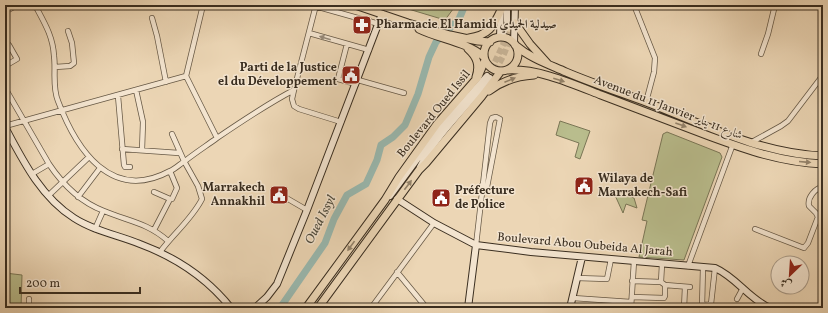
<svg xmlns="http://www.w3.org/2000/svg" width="828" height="313" font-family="Vollkorn,Amiri,serif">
	<rect width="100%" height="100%" fill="#ecd6b5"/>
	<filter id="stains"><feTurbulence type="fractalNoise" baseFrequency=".005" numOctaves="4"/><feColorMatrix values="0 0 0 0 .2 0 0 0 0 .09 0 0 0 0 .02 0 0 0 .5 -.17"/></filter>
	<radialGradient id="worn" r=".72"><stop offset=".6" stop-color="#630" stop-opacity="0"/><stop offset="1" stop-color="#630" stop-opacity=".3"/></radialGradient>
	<!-- green -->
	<path fill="#b9bd8d" stroke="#7a7656" d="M395 5H456L445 20Z
		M560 121 590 131 580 159 575 157 579 143 556 135Z
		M667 132 720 153 722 157 684 260 639 257 647 221 642 220 663 134Z
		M616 192 634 198 637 208 626 204 623 213 614 193Z
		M5 273 22 275 21 308H5Z"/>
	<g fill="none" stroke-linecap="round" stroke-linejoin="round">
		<!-- river -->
		<path stroke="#99b9b0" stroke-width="7" d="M280 308 325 243 334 219 347 195 366 184 377 160 381 145 393 137 405 125 418 94 429 57 436 42 459 19 465 5"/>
		<!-- secondary-tunnel -->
		<path stroke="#c8b497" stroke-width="6" stroke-dasharray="6 3" stroke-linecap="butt" d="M491 70 503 45 507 21
			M490 78C502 61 511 43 512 22"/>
		<!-- street casing -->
		<g stroke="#665845" stroke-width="6">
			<path id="street" d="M35 5C44 22 53 36 54 56 56 70 52 87 58 101 76 149 111 203 170 171 175 169 180 164 185 161 195 153 206 146 217 138 242 121 267 104 294 90
				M203 5 186 76 217 138
				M316 5 294 90 292 99 294 106 299 109 341 122
				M634 5 655 58 654 72 646 102
				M315 6 379 24
				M5 12 17 5
				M152 18 157 36 166 82
				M309 33 369 50
				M5 44 9 45 17 59 5 66
				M347 44 338 79 356 84
				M761 54 768 34 775 5
				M55 67 70 66 74 63 72 43 68 31
				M358 80 404 93
				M5 88 49 164C63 185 80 202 104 211 128 221 148 223 168 241
				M136 90 143 122 142 150
				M118 96 124 165 125 167H130
				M5 126 186 76
				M752 142 781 126 788 121 823 75
				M122 149 179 153
				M32 174 49 164
				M154 192 170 199H172L177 188 170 171
				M276 192 307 210
				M48 196 89 157
				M78 197 100 168
				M95 229 103 211
				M755 229 804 248 808 243 818 217 816 213 809 206C807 198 815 188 823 187
				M154 230 170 199
				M476 245 490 123 492 118 496 117 500 119 487 187 482 185
				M160 252C173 234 192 219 202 199L198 186 184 161 172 134
				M688 266 733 144
				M397 272 425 306 428 308
				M577 278 607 279 611 259
				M632 281 661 282 665 285 690 287
				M661 282 662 264
				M632 297 664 298 665 296V285
				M573 298 631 302
				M737 299 743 288
				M702 305 711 304 715 268
				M702 307 703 267
				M29 308V299
				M371 308 434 223
				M631 308 634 261
				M684 308 685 287"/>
		</g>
		<!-- secondary casing -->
		<g stroke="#3a2e20" stroke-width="8">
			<path id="secondary" d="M507 5V21
				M500 37 501 5
				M514 43 515 5
				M5 127C23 161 41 197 74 218 94 231 118 235 140 244 175 257 207 278 231 308
				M420 167C437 133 467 107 490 78
				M390 196 438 131 487 76
				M397 199 434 223 476 245 531 252 715 268C736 277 749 299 770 308
				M255 308 267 297 277 284 307 210 382 14
				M468 308 476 245
				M570 308 582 257"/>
		</g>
		<!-- primary casing -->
		<g stroke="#3a2e20" stroke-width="9">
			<path id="primary" d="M355 5 408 23 450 35 478 41 490 42
				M515 23 530 44 548 64
				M419 29C439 39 468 42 484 57
				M484 54a17 17 0 1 1 34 0a17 17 0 1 1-34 0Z
				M469 38C489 35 493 27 501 10
				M515 45C530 58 548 64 566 72 592 83 619 92 646 102 703 124 761 154 823 156
				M468 49C477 57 480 65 476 77
				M507 70C537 68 573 84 601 95 636 108 672 122 709 136 747 150 781 162 823 164
				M489 91C502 81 517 76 534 75
				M306 308 385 200 399 177 437 124 478 77 485 60
				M318 308 419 170 426 163 482 96 501 71"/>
		</g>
		<!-- street -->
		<use href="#street" stroke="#f3e4cf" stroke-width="4.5"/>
		<!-- secondary -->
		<use href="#secondary" stroke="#f3e4cf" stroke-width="6"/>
		<!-- primary -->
		<use href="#primary" stroke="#ecd6b5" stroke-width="7"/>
	</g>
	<!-- one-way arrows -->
	<defs><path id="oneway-solid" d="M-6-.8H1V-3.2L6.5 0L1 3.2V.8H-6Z"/></defs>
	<use fill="#968978" href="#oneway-solid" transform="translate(325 38) rotate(-163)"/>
	<g fill="#93826a">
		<use href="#oneway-solid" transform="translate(510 80) rotate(-22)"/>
		<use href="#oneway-solid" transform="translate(559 80) rotate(17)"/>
		<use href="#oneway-solid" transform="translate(681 125) rotate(20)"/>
		<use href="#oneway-solid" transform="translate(805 162) rotate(5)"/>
		<use href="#oneway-solid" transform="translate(408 185) rotate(-53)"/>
		<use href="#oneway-solid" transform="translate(351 246) rotate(126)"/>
	</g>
	<!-- icons -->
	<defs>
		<g id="pharmacy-square" transform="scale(1)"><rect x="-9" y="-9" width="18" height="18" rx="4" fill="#8f2418" stroke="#f3e4cf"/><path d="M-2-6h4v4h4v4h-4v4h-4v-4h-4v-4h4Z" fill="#fff"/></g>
		<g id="civic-square" transform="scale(1)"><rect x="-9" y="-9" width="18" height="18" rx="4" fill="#8f2418" stroke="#f3e4cf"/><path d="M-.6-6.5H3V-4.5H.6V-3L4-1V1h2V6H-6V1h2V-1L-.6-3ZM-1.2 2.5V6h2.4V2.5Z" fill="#fff"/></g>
	</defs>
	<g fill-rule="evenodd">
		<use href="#pharmacy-square" x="362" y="25"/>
		<use href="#civic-square" x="351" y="75"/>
		<use href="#civic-square" x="584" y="186"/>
		<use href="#civic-square" x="279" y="195"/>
		<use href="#civic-square" x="441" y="198"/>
	</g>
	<g text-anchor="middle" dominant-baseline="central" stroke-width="3" stroke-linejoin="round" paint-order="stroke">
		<!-- poi labels -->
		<g font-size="12" font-weight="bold" fill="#3a2e20" stroke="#f3e4cf" text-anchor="start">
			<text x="376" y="25">Pharmacie El Hamidi صيدلية الحميدي</text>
			<text x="337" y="68" text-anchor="end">Parti de la Justice<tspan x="337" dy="14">el du Développement</tspan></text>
			<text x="598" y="179">Wilaya de<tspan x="598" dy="14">Marrakech-Safi</tspan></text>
			<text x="265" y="188" text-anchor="end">Marrakech<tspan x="265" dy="14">Annakhil</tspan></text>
			<text x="455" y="191">Préfecture<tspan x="455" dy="14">de Police</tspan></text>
		</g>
		<!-- street labels -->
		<g font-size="12" fill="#3a2e20" stroke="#f3e4cf">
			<text transform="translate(668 108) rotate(21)">Avenue du 11 Janvier شارع 11 يناير</text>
			<text transform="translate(434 114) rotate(-51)">Boulevard Oued Issil</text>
			<text transform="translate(585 245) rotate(5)">Boulevard Abou Oubeida Al Jarah</text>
		</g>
		<!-- water labels -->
		<g font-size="13" font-style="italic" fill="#4d4a3d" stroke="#f3e4cf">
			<text transform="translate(321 220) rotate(-63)">Oued Issyl</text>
		</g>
	</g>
	<!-- margin -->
	<rect width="828" height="313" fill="none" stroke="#ecd6b5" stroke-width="20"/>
	<rect x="6" y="6" width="816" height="301" fill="none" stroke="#3a2e20" stroke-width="2"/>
	<rect x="10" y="10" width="808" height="293" fill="none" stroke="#3a2e20"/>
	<!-- north arrow -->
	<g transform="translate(790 275) rotate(205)"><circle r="19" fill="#f3e4cf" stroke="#a99b89"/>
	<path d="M0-3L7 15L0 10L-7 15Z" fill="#8f2418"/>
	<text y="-6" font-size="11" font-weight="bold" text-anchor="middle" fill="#3a2e20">ش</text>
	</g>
	<!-- scale -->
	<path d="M20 287v6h120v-6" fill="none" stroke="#3a2e20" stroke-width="2"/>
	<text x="26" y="287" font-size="12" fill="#3a2e20" stroke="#f3e4cf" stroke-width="3" paint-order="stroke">200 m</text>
	<rect width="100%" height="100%" filter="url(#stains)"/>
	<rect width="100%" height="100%" fill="url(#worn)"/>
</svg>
